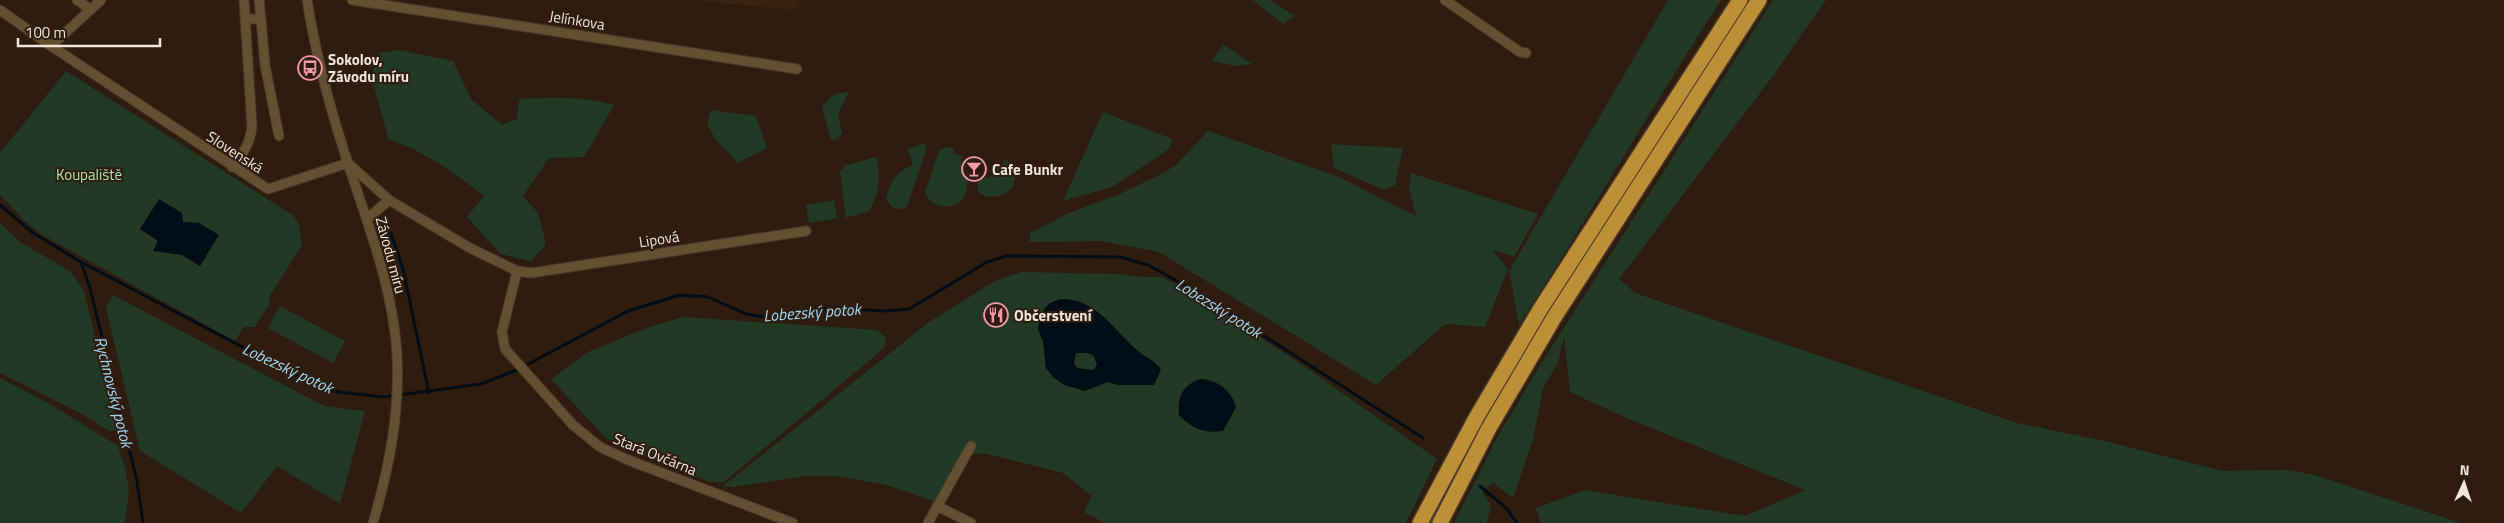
<svg xmlns="http://www.w3.org/2000/svg" width="2504" height="523" font-family="'Titillium Web',sans-serif">
	<rect width="100%" height="100%" fill="#2e1d0f"/>
	<!-- built -->
	<path fill="#392210" d="M690 0H803L795 10Z"/>
	<!-- green -->
	<path fill="#213925" d="M1253 0H1270L1295 16 1283 24Z
		M1668 0H1721C1652 107 1588 218 1519 325L1509 271Z
		M1773 0H1826L1773 76 1619 279 1635 293 2017 423 2109 442 2222 471 2288 470 2315 475 2461 523H1541L1536 508 1585 490 1745 516 1805 490 1624 417 1570 392 1564 335 1558 363 1543 388 1533 440 1513 498 1493 483 1482 492 1491 505 1487 523H1454L1498 436 1542 362Z
		M1223 44 1252 64 1235 66 1212 61Z
		M399 50 453 61 471 99 502 125 517 119 519 99C554 97 580 96 614 105L584 157 549 158 523 196 538 213 546 244 531 261 501 254 467 217 484 196C459 176 420 148 389 140L371 76 379 53Z
		M66 71 294 216 299 225 302 245 269 297 270 303 255 327H244L235 341 44 236 26 222 0 195V153Z
		M849 92 838 114 842 133 837 139 831 141 822 106 835 94Z
		M711 110 756 116 767 148 738 163 716 140 707 124Z
		M1103 112 1172 139 1169 149 1112 187 1063 201Z
		M1208 131 1337 176 1416 216 1409 187 1411 173 1538 214 1514 257 1492 249 1508 269 1485 327 1445 324 1376 385 1159 252 1101 241 1030 242V233L1069 213 1120 194 1163 173 1176 165Z
		M924 143 927 148 907 206 903 209 893 208 886 199C890 182 896 172 913 165L908 149Z
		M1331 144 1403 148 1395 185 1384 190 1334 168Z
		M946 147 954 148 953 153 962 156 961 166 968 179C967 185 967 192 963 198 954 213 929 207 925 192L939 151Z
		M876 157C881 174 879 196 869 211L846 218 840 172 846 165Z
		M1004 160 1009 162 1008 165 1015 171C1019 203 971 204 978 182L984 178 991 177 994 163 1003 166Z
		M834 200 837 218 809 223 806 205Z
		M0 223 20 242 70 271 84 291 118 430 109 431 78 412 0 373Z
		M1021 272 1120 274 1142 277H1161L1186 289 1298 362 1437 459 1406 523H1105L1084 512 1092 496 1063 473 983 453 971 455 944 501H933L886 485 837 476H806L733 487 723 486 929 322 995 281Z
		M113 295 324 406 365 411 340 504 277 466 241 513 140 451 106 308Z
		M280 306 345 341 333 363 268 328Z
		M683 317 877 330 886 338 884 348 877 354 724 482H709L606 438 551 379 588 352 644 329Z
		M0 378 48 403 118 446 125 468 129 490 125 523H0Z"/>
	<!-- water -->
	<path fill="#000c16" fill-rule="evenodd" d="M159 199 182 213 183 222 199 223 219 235 200 266 182 255 153 251 158 241 140 229Z
		M1060 299C1097 298 1113 330 1138 351 1146 358 1155 360 1161 370L1154 385H1118L1108 382 1085 391 1064 385 1053 377 1046 368 1043 341 1038 330 1040 317 1044 309 1050 303ZM1076 353H1087L1093 355 1097 364 1094 370 1077 368 1074 364Z
		M1200 379C1218 380 1231 390 1236 407L1223 431C1205 434 1191 428 1179 415 1177 397 1183 385 1200 379Z"/>
	<g fill="none" stroke-linecap="round" stroke-linejoin="round">
		<!-- stream -->
		<path stroke="#000c16" stroke-width="3" d="M0 205 33 233 81 262 303 379 338 392 384 397 481 384 517 370 628 311 680 295 708 297 746 314 771 318 827 308 886 311 909 309 987 262 1006 256 1120 257 1148 265 1188 287 1423 438
			M391 233 403 269 429 393
			M81 262 90 288 137 481 143 523
			M1480 486 1506 508 1517 523"/>
		<!-- minor casing -->
		<g stroke="#49392c" stroke-width="11">
			<path id="minor" d="M77 0 90 9
				M307 0C315 51 328 101 344 151 365 218 393 284 397 355 400 414 389 468 373 523
				M352 0 797 69
				M1445 0 1520 52 1526 53
				M0 10 51 46 268 189 348 163 389 200 470 248 517 271 531 273 806 231
				M246 19H261L259 0
				M261 19 265 65 279 136
				M51 46 101 0
				M232 167C243 154 250 144 252 127L244 0
				M367 219 389 200
				M517 271 502 332 505 349 573 425 600 447 628 460 793 523
				M937 506 971 523
				M928 523 971 446"/>
		</g>
		<!-- motorway casing -->
		<g stroke="#49392c" stroke-width="18">
			<path id="motorway" d="M1420 523 1476 418 1541 308 1740 0
				M1440 523 1489 428 1555 316 1759 0"/>
		</g>
		<!-- minor -->
		<use href="#minor" stroke="#625030" stroke-width="9"/>
		<!-- motorway -->
		<use href="#motorway" stroke="#bd8f37" stroke-width="15"/>
	</g>
	<!-- icons -->
	<defs>
		<g id="bus-ring" transform="scale(1.25)"><circle r="9.5" fill="#2e1d0f" stroke="#f39aaa" stroke-width="1.5"/><path d="M-5-6H5V4H4V6H2V4H-2V6H-4V4H-5ZM-3.5-4V0h7V-4ZM-3.5 1.2v1.5H-2V1.2ZM2 1.2v1.5H3.5V1.2Z" fill="#f39aaa"/></g>
		<g id="bar-ring" transform="scale(1.25)"><circle r="9.5" fill="#2e1d0f" stroke="#f39aaa" stroke-width="1.5"/><path d="M-6-5H6L.8 .8V4.5H3.5V6h-7V4.5H-.8V.8Z" fill="#f39aaa"/></g>
		<g id="restaurant-ring" transform="scale(1.25)"><circle r="9.5" fill="#2e1d0f" stroke="#f39aaa" stroke-width="1.5"/><path d="M-5-6h1v4h1v-4h1v4h1v-4h1v5L-1.5 .5V6h-2V.5L-5-1ZM5-6V6H3V1.5H1.5Q1.5-4 5-6Z" fill="#f39aaa"/></g>
	</defs>
	<g fill-rule="evenodd">
		<use href="#bus-ring" x="310" y="68"/>
		<use href="#bar-ring" x="974" y="169"/>
		<use href="#restaurant-ring" x="996" y="315"/>
	</g>
	<g text-anchor="middle" dominant-baseline="central" stroke-width="4" stroke-linejoin="round" paint-order="stroke">
		<!-- street labels -->
		<g font-size="15" fill="#f1e5dc" stroke="#2e1d0f">
			<text transform="translate(577 20) rotate(9)">Jelínkova</text>
			<text transform="translate(235 152) rotate(33)">Slovenská</text>
			<text transform="translate(659 239) rotate(-9)">Lipová</text>
			<text transform="translate(391 255) rotate(75)">Závodu míru</text>
			<text transform="translate(655 454) rotate(22)">Stará Ovčárna</text>
		</g>
		<!-- poi labels -->
		<g font-size="15" font-weight="bold" fill="#f1e5dc" stroke="#2e1d0f" text-anchor="start">
			<text x="328" y="59">Sokolov,<tspan x="328" dy="17">Závodu míru</tspan></text>
			<text x="992" y="169">Cafe Bunkr</text>
			<text x="1014" y="315">Občerstvení</text>
		</g>
		<!-- park labels -->
		<g font-size="15" fill="#ace4b4" stroke="#2e1d0f">
			<text x="89" y="174">Koupaliště</text>
		</g>
		<!-- water labels -->
		<g font-size="16" font-style="italic" fill="#a3d9f7" stroke="#2e1d0f">
			<text transform="translate(1219 308) rotate(32)">Lobezský potok</text>
			<text transform="translate(812 312) rotate(-4)">Lobezský potok</text>
			<text transform="translate(288 368) rotate(25)">Lobezský potok</text>
			<text transform="translate(114 392) rotate(76)">Rychnovský potok</text>
		</g>
	</g>
	<!-- north arrow -->
	<g transform="translate(2464 483) rotate(3)" stroke="#2e1d0f" stroke-width="4" paint-order="stroke">
	<path d="M0-4L9 19L0 12L-9 19Z" fill="#f1e5dc"/>
	<text y="-8" font-size="14" font-weight="bold" text-anchor="middle" fill="#f1e5dc">N</text>
	</g>
	<!-- scale -->
	<path d="M18 38v8h142v-8" fill="none" stroke="#f1e5dc" stroke-width="2.5"/>
	<text x="25" y="38" font-size="15" fill="#f1e5dc" stroke="#2e1d0f" stroke-width="4" paint-order="stroke">100 m</text>
</svg>
